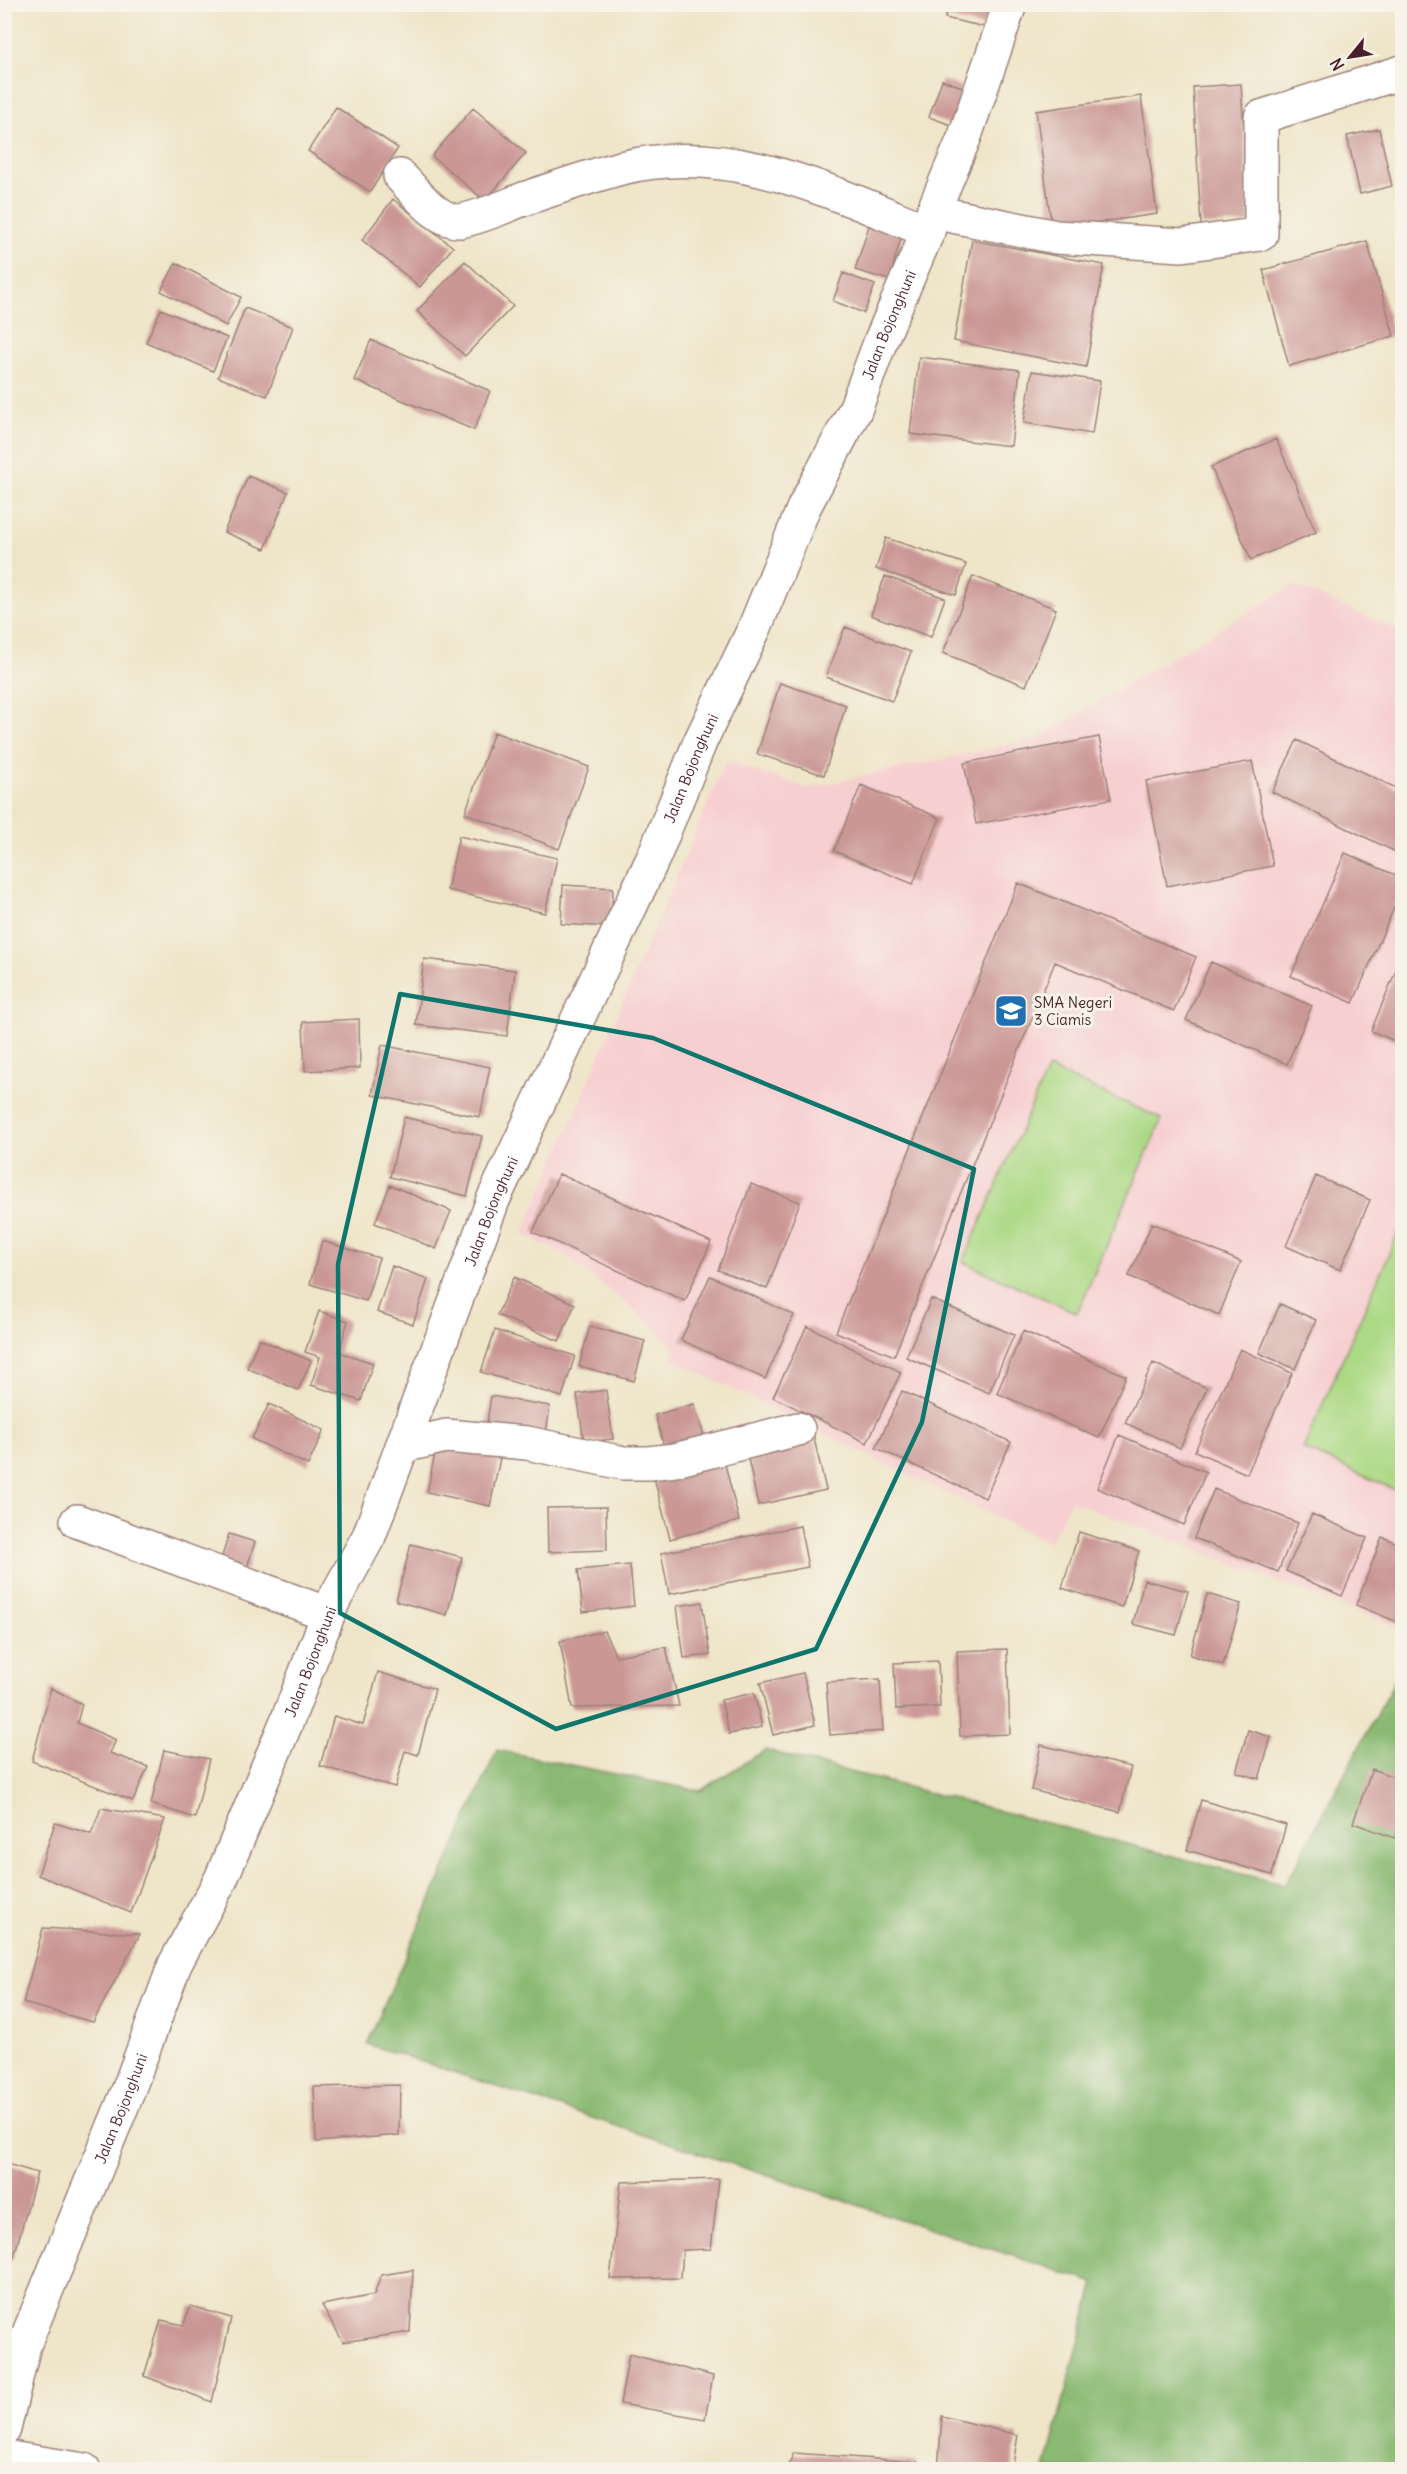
<svg xmlns="http://www.w3.org/2000/svg" width="1407" height="2474" font-family="Delius,sans-serif">
	<rect width="100%" height="100%" fill="#f7f3e8"/>
	<filter id="ink" filterUnits="userSpaceOnUse"><feTurbulence type="fractalNoise" baseFrequency=".0167" numOctaves="2"/><feDisplacementMap in="SourceGraphic" scale="12" xChannelSelector="R" yChannelSelector="G"/><feConvolveMatrix kernelMatrix="1 2 1 2 8 2 1 2 1" color-interpolation-filters="sRGB"/></filter>
	<filter id="wash" filterUnits="userSpaceOnUse"><feTurbulence type="fractalNoise" baseFrequency=".008" numOctaves="4" result="noise"/><feDisplacementMap in="SourceGraphic" scale="24" xChannelSelector="R" yChannelSelector="G"/><feGaussianBlur stdDeviation="1.35" result="paint"/><feColorMatrix in="noise" values="0 0 0 0 0 0 0 0 0 0 0 0 0 0 0 0 0 1.4 0 .05"/><feComposite in="paint" operator="in"/></filter>
	<g filter="url(#wash)">
		<rect width="100%" height="100%" fill="#efe5c9"/>
		<!-- built -->
		<path fill="#f7cfd1" d="M1294 585 1402 632V1629L1071 1501 1049 1543 671 1359 675 1348 647 1321 567 1256 523 1234 726 761 807 788 1034 740Z"/>
		<!-- green -->
		<path fill="#acd985" stroke="#7b7c58" stroke-width="1.5" d="M1048 1068 1162 1119 1077 1313 963 1262Z
			M1402 1224V1493L1303 1449Z"/>
		<!-- forest -->
		<path fill="#89b972" stroke="#6a6c4e" stroke-width="1.5" d="M1402 1667V2469H1045L1095 2283 367 2044 497 1750 700 1791 765 1750 1285 1885Z"/>
		<g id="blocks">
			<!-- building -->
			<path fill="#ca9795" d="M948 4H990L985 27 945 18Z
				M942 80 968 89 954 126 929 117Z
				M1241 84 1250 223 1201 225 1193 87Z
				M1141 96 1157 214 1052 229 1036 111Z
				M336 107 398 148 370 192 308 151Z
				M473 108 526 153 485 201 432 156Z
				M1379 129 1392 186 1360 194 1347 136Z
				M393 199 453 247 420 287 362 240Z
				M869 226 902 235 889 280 855 270Z
				M972 240 1104 265 1086 367 954 341Z
				M1367 241 1394 336 1289 366 1263 270Z
				M465 261 513 306 465 356 417 311Z
				M176 263 241 297 226 326 161 291Z
				M843 273 875 285 864 313 833 301Z
				M245 308 293 327 267 396 218 377Z
				M161 309 227 338 213 371 146 342Z
				M371 340 490 391 474 430 354 380Z
				M919 357 1020 370 1011 446 910 434Z
				M1032 371 1100 381 1092 434 1024 423Z
				M1276 439 1316 532 1251 560 1211 467Z
				M248 476 288 492 265 549 224 532Z
				M886 538 966 564 956 595 876 569Z
				M885 576 945 598 931 637 871 615Z
				M973 576 1056 609 1026 686 943 653Z
				M845 627 911 652 892 701 826 677Z
				M780 683 846 705 824 775 757 754Z
				M494 732 589 767 559 849 465 813Z
				M1099 737 1111 799 976 824 964 763Z
				M1297 740 1402 791V855L1272 792Z
				M1252 761 1273 866 1167 886 1146 781Z
				M861 785 940 818 913 884 834 851Z
				M459 836 557 858 545 913 447 890Z
				M1345 853 1402 878V889L1353 1003 1291 976Z
				M1018 883 1196 957 1174 1011 1055 962 894 1356 836 1332Z
				M563 885 613 888 611 927 561 924Z
				M1402 956V1044L1371 1031Z
				M424 959 515 970 507 1036 416 1025Z
				M1211 962 1312 1006 1287 1064 1186 1020Z
				M359 1019 360 1068 305 1071 303 1022Z
				M382 1045 490 1067 480 1117 372 1095Z
				M404 1117 482 1136 467 1196 390 1177Z
				M559 1174 711 1242 685 1301 533 1232Z
				M1316 1176 1370 1200 1340 1270 1286 1246Z
				M751 1184 800 1202 767 1289 718 1270Z
				M390 1185 451 1211 436 1249 375 1223Z
				M1152 1223 1241 1262 1219 1315 1129 1276Z
				M322 1241 379 1258 366 1301 310 1284Z
				M392 1266 428 1279 413 1324 377 1312Z
				M710 1276 794 1315 765 1379 681 1340Z
				M514 1277 575 1304 559 1341 497 1315Z
				M931 1299 1014 1335 989 1393 906 1357Z
				M1280 1304 1316 1320 1295 1369 1259 1353Z
				M319 1311 348 1321 339 1352 373 1363 361 1401 311 1385 320 1357 305 1352Z
				M590 1326 645 1341 634 1381 579 1366Z
				M807 1326 901 1372 867 1443 773 1397Z
				M495 1330 575 1356 562 1397 481 1372Z
				M1023 1331 1126 1376 1099 1438 997 1393Z
				M259 1339 311 1361 298 1390 247 1368Z
				M1240 1349 1292 1373 1247 1474 1195 1451Z
				M1153 1363 1207 1388 1180 1448 1125 1423Z
				M606 1390 613 1439 584 1442 577 1394Z
				M902 1391 1011 1442 985 1498 876 1448Z
				M491 1396 550 1406 545 1440 486 1430Z
				M269 1404 324 1430 308 1465 252 1439Z
				M694 1404 706 1442 666 1453 655 1415Z
				M813 1434 826 1490 758 1505 746 1449Z
				M1119 1435 1206 1472 1184 1525 1097 1488Z
				M437 1444 500 1458 490 1506 427 1492Z
				M722 1452 739 1521 670 1539 652 1470Z
				M1214 1489 1298 1523 1278 1572 1194 1538Z
				M606 1507 607 1550 548 1552 547 1508Z
				M1312 1514 1367 1538 1342 1596 1286 1571Z
				M800 1526 808 1567 669 1594 661 1553Z
				M1079 1532 1139 1551 1122 1607 1062 1588Z
				M229 1534 255 1542 246 1571 220 1563Z
				M1382 1537 1402 1545V1624L1356 1605Z
				M411 1544 462 1557 447 1615 396 1601Z
				M630 1565 634 1606 583 1612 578 1570Z
				M1144 1580 1188 1591 1176 1635 1133 1624Z
				M1207 1594 1241 1604 1223 1665 1190 1655Z
				M702 1602 710 1655 684 1658 677 1606Z
				M604 1631 616 1656 666 1647 679 1706 572 1708 560 1641Z
				M1007 1649 1010 1734 960 1736 957 1651Z
				M938 1661 940 1707 896 1709 894 1663Z
				M378 1672 435 1689 418 1755 405 1751 395 1787 320 1766 334 1716 363 1725Z
				M803 1673 815 1725 773 1735 760 1683Z
				M880 1679 883 1731 830 1735 826 1682Z
				M51 1688 82 1704 77 1723 116 1740 110 1753 148 1767 133 1801 32 1761Z
				M754 1693 762 1727 729 1734 721 1700Z
				M1248 1730 1271 1737 1259 1779 1236 1772Z
				M1041 1745 1131 1767 1120 1812 1031 1790Z
				M164 1750 209 1759 195 1818 151 1804Z
				M1372 1769 1402 1780V1816L1395 1838 1353 1823Z
				M1201 1800 1286 1825 1272 1875 1187 1850Z
				M101 1808 165 1819 131 1913 38 1875 55 1823 91 1834Z
				M43 1928 140 1934 93 2022 23 2003Z
				M400 2085 399 2135 316 2142 314 2087Z
				M4 2163 37 2173 13 2260 4 2256Z
				M719 2179 711 2249 683 2250 681 2278 610 2279 621 2182Z
				M413 2270 410 2332 343 2342 322 2305 374 2295 381 2275Z
				M191 2306 231 2318 212 2402 144 2376 161 2320 183 2325Z
				M629 2354 713 2376 705 2419 620 2404Z
				M942 2416 1018 2435 1012 2470H938Z
				M794 2453 917 2462V2470H786Z"/>
		</g>
	</g>
	<g filter="url(#ink)">
		<use href="#blocks" fill-opacity="0" stroke="#9c827a" stroke-width="1.5"/>
		<g fill="none" stroke-linecap="round" stroke-linejoin="round">
			<!-- minor casing -->
			<g stroke="#9c827a" stroke-width="36">
				<g id="minor">
					<path d="M400 176C416 192 437 222 460 221 481 217 501 208 521 200 553 189 587 177 621 168 731 141 829 192 928 231"/>
					<path d="M933 212 1056 237 1182 245 1261 234V117L1402 72"/>
					<path d="M403 1446 446 1436 527 1443 623 1463H649L675 1460 798 1429"/>
					<path d="M77 1521 328 1614"/>
					<path id="s1" d="M4 2429 24 2345 127 2094 175 1964 221 1879 289 1716 333 1602 369 1536 493 1200 655 854 700 742 755 627 804 507 855 410 881 340 928 231 933 212 965 136 1010 4"/>
					<path d="M4 2457 84 2470"/>
				</g>
			</g>
			<!-- minor -->
			<use href="#minor" stroke="#fff" stroke-width="33"/>
		</g>
	</g>
	<!-- marked area -->
	<path fill="none" stroke="#0f766e" stroke-width="4.5" stroke-linejoin="round" d="M400 994 653 1038 974 1169 922 1422 816 1649 556 1729 340 1613 338 1264Z"/>
	<!-- icons -->
	<defs>
		<g id="school-square" transform="scale(1.725)"><rect x="-9" y="-9" width="18" height="18" rx="4" fill="#1f6fb2" stroke="#f7f3e8"/><path d="M0-5L7-2L0 1L-7-2ZM-4 1L0 2.5L4 1V4Q0 6-4 4Z" fill="#fff"/></g>
	</defs>
	<g fill-rule="evenodd">
		<use href="#school-square" x="1011" y="1011"/>
	</g>
	<g text-anchor="middle" dominant-baseline="central" stroke-width="6" stroke-linejoin="round" paint-order="stroke">
		<!-- street labels -->
		<g font-size="15" fill="#4a1f2b" stroke="#f7f3e8">
			<text stroke="none"><textPath href="#s1" startOffset="2286">Jalan Bojonghuni</textPath></text>
			<text stroke="none"><textPath href="#s1" startOffset="1800">Jalan Bojonghuni</textPath></text>
			<text stroke="none"><textPath href="#s1" startOffset="1314">Jalan Bojonghuni</textPath></text>
			<text stroke="none"><textPath href="#s1" startOffset="828">Jalan Bojonghuni</textPath></text>
			<text stroke="none"><textPath href="#s1" startOffset="342">Jalan Bojonghuni</textPath></text>
		</g>
		<!-- poi labels -->
		<g font-size="15" fill="#4a1f2b" stroke="#f7f3e8" text-anchor="start">
			<text x="1034" y="1002">SMA Negeri<tspan x="1034" dy="17">3 Ciamis</tspan></text>
		</g>
	</g>
	<!-- margin -->
	<rect width="1407" height="2474" fill="none" stroke="#f7f3e8" stroke-width="24"/>
	<!-- north arrow -->
	<g transform="translate(1350 57) rotate(240)" stroke="#f7f3e8" stroke-width="4.5" paint-order="stroke">
	<path d="M0-4.5L10 22L0 15L-10 22Z" fill="#4a1f2b"/>
	<text y="-9" font-size="16" font-weight="bold" text-anchor="middle" fill="#4a1f2b">N</text>
	</g>
</svg>
